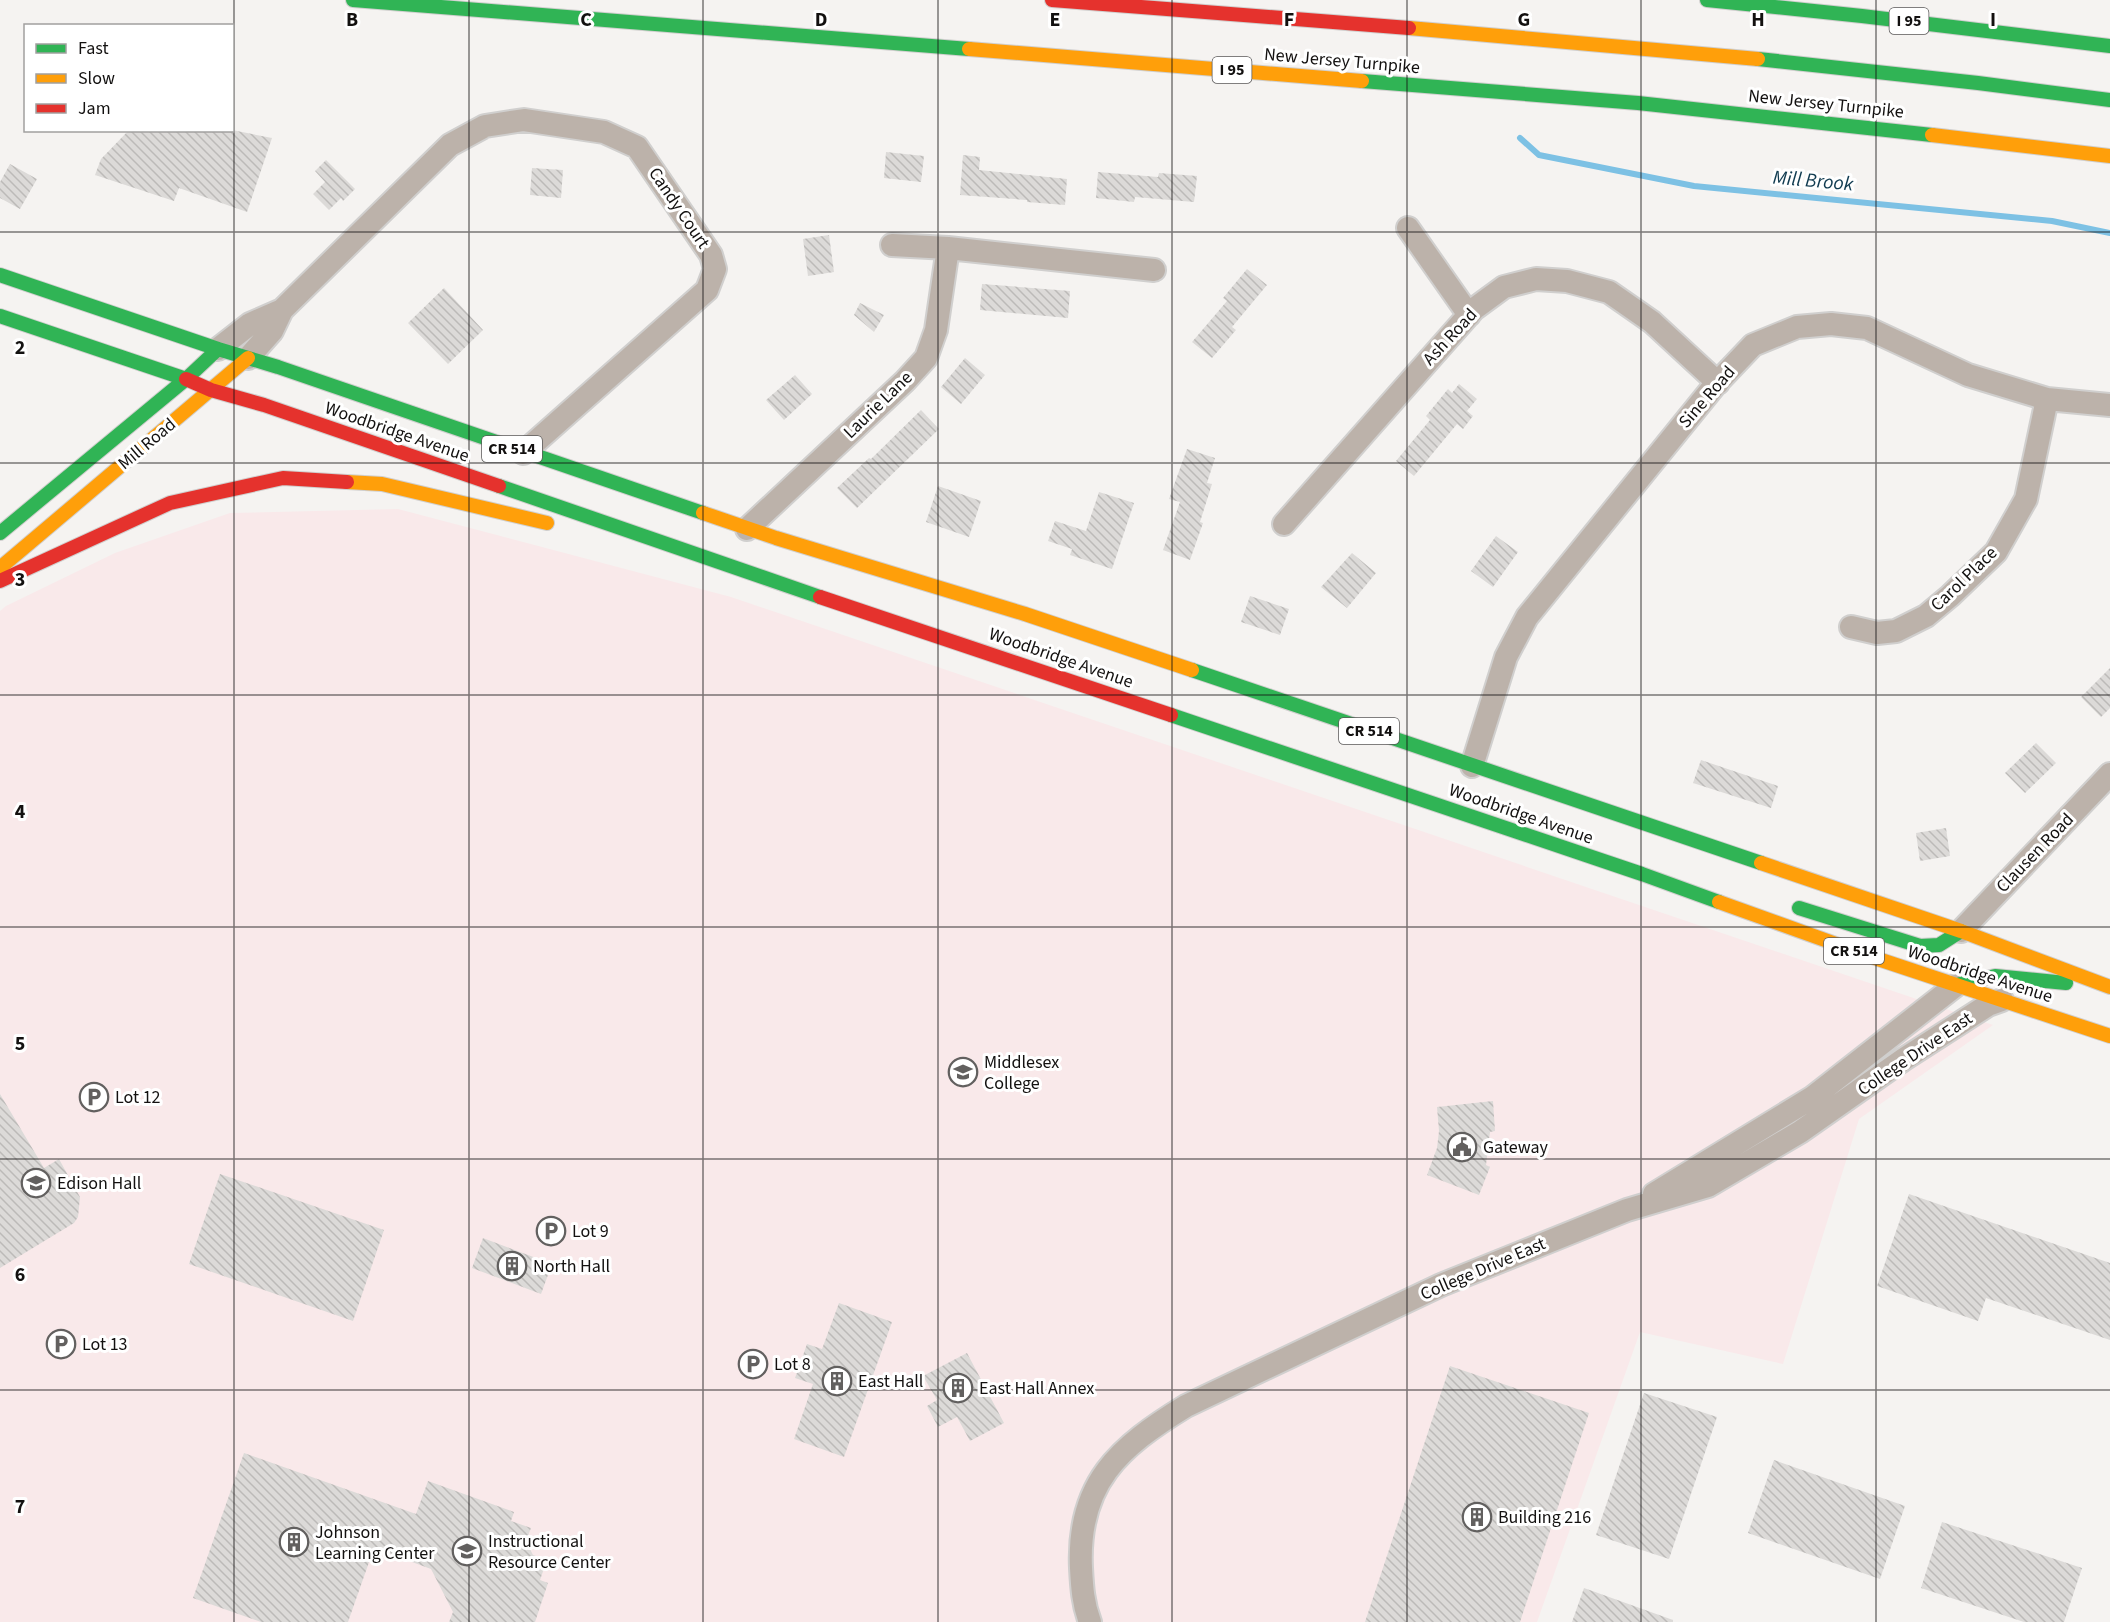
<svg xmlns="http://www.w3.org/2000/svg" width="2110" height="1622" font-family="'Source Sans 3',sans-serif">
	<defs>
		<pattern id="building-back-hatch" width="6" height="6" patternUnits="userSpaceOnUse" patternTransform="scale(1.5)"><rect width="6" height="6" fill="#dcdad8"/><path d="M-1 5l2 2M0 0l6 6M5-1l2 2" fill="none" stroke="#bcbab8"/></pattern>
	</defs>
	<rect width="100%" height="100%" fill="#f5f3f1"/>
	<!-- education -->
	<path fill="#f9e9ea" d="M398 509 731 597 1993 1025 1859 1119 1783 1364 1640 1332 1537 1622H0V611L6 606 115 553 230 513Z"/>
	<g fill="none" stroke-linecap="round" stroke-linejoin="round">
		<!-- stream -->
		<path stroke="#7dc1e4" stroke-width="6" d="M1520 138 1539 155 1694 186 2052 221 2110 233"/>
	</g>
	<!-- building -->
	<path fill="url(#building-back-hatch)" d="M129 130H232L272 138 247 212 179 188 174 201 95 175 101 159Z
		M886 152 924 156 921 182 884 178Z
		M963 155 980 157 979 170 1067 179 1065 205 1027 202V200L960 195Z
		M326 160 355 189 343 201 341 198 329 210 313 194 325 182 315 171Z
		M10 164 37 179 20 209 0 198V182Z
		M532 168 563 170 561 198 530 195Z
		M1098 172 1158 177 1159 173 1197 176 1194 202 1135 197 1134 202 1096 198Z
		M829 235 834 272 808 276 803 239Z
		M1247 269 1267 285 1232 327 1236 330 1212 358 1192 342 1227 301 1223 298Z
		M982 284 1070 291 1068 318 980 310Z
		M444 288 483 330 448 364 408 323Z
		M860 303 884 315 874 332 854 315Z
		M965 358 985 375 961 404 941 387Z
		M795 375 812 394 784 420 766 400Z
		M1459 384 1477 399 1467 411 1473 416 1463 429 1457 424 1414 476 1396 461 1430 420 1426 416 1448 389 1452 393Z
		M921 410 939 429 857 508 837 488 869 458 871 459Z
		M1187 449 1215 458 1207 483 1212 484 1200 522 1203 523 1190 560 1163 550 1180 502 1169 499Z
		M938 486 981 501 969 537 926 522Z
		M1099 492 1134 503 1112 569 1070 555 1072 549 1048 541 1055 521 1086 531Z
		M1496 536 1518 552 1493 587 1471 571Z
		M1352 553 1376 573 1347 608 1321 587Z
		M1250 596 1289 609 1280 635 1241 622Z
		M2110 668V708L2101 717 2081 697Z
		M2036 743 2056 763 2025 793 2005 773Z
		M1701 760 1778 786 1771 808 1693 783Z
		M1946 828 1950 856 1920 861 1916 833Z
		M0 1094 44 1168 59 1159 80 1197 78 1217 74 1223 0 1268Z
		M1493 1101 1495 1131 1490 1132 1486 1165 1490 1167 1479 1195 1427 1175 1437 1148 1439 1131 1437 1107Z
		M220 1174 384 1230 353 1321 189 1264Z
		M1909 1194 2110 1263V1340L1986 1298 1978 1321 1877 1286Z
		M483 1238 552 1264 541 1294 472 1268Z
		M839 1303 892 1322 844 1457 794 1439 813 1384 795 1378 807 1344 822 1349Z
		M967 1353 1004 1423 970 1441 957 1417 938 1427 927 1406 937 1400 923 1376Z
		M1450 1366 1589 1413 1520 1622H1365Z
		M1644 1393 1717 1417 1669 1559 1596 1535Z
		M244 1453 416 1514 428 1481 514 1512 511 1521 531 1528 526 1541 533 1555 547 1560 540 1580 548 1583 535 1622H449L453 1612 431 1569 374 1548 348 1622H261L193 1598Z
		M1774 1460 1905 1506 1880 1579 1748 1533Z
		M1942 1522 2082 1568 2064 1622H2024L1921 1588Z
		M1584 1588 1673 1620V1622H1572Z"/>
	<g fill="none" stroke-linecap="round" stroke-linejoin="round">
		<!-- street casing -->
		<g stroke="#d0cfce" stroke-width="26">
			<path id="street" d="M1408 228 1469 315
				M892 245 948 248 1154 270
				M218 349 250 324 282 310 450 145 485 126 524 120 604 132 637 147 711 255 715 269 707 290 523 453
				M248 358 272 331 282 310
				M1284 524 1474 309 1504 287 1536 279 1567 281 1609 292 1652 322 1718 383
				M747 529 905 381 926 358 936 330 948 248
				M1851 627 1877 633 1896 631 1926 616 1950 596 1996 552 2026 499 2047 399
				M1472 766 1506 657 1527 617 1715 385 1753 345 1797 327 1831 324 1867 328 1968 375 2047 399 2110 405
				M1961 931 2110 774
				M1654 1194 1813 1097 1955 986
				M1090 1622C1083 1604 1082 1587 1081 1568 1077 1483 1119 1447 1186 1406L1441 1285 1627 1210 1708 1186 1800 1132 1904 1059 1988 1005 2002 1000"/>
		</g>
		<!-- fast casing -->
		<g stroke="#d0cfce" stroke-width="16">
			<path id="fast" d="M353 0 969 49
				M1707 0 1862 16 2110 46
				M1758 59 1978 83 2110 100
				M1362 81 1638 103 1932 135
				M0 275 218 349 186 379 0 533
				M0 316 186 379
				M218 349 278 367 703 513
				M499 486 820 597
				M1192 670 1761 863
				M1171 715 1642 874 1719 902
				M1799 908 1920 946 1939 945 1961 931
				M1960 984 1995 976 2066 983"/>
		</g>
		<!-- slow casing -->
		<g stroke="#d0cfce" stroke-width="16">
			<path id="slow" d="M1409 28 1758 59
				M969 49 1362 81
				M1932 135 2110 156
				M347 482 382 484 547 523
				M703 513 776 538 1025 614 1192 670
				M0 568 248 358
				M1761 863 1961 931 2110 987
				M1719 902 1875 958 2110 1036"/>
		</g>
		<!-- jam casing -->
		<g stroke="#d0cfce" stroke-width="16">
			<path id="jam" d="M1052 0 1409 28
				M186 379 211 390 264 405 499 486
				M0 581 170 503 283 478 347 482
				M820 597 1171 715"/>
		</g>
		<!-- street -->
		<use href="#street" stroke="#bcb2aa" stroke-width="22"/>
		<!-- fast -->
		<use href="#fast" stroke="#30b455" stroke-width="14"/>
		<!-- slow -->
		<use href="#slow" stroke="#ff9f0a" stroke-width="14"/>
		<!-- jam -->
		<use href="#jam" stroke="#e5322d" stroke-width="14"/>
	</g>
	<!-- grid -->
	<path fill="none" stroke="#131110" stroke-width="1.5" stroke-opacity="0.55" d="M234 0V1622M469 0V1622M703 0V1622M938 0V1622M1172 0V1622M1407 0V1622M1641 0V1622M1876 0V1622M0 232H2110M0 463H2110M0 695H2110M0 927H2110M0 1159H2110M0 1390H2110"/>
	<!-- icons -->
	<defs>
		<g id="university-ring" transform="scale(1.5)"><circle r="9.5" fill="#fff" stroke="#62605f" stroke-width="1.5"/><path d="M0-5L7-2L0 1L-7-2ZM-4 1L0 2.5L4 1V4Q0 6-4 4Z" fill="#62605f"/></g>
		<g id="parking-ring" transform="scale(1.5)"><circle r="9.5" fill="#fff" stroke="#62605f" stroke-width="1.5"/><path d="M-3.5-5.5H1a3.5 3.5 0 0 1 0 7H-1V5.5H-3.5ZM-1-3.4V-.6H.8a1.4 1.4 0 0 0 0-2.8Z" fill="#62605f"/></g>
		<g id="civic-ring" transform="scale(1.5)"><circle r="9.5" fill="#fff" stroke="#62605f" stroke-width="1.5"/><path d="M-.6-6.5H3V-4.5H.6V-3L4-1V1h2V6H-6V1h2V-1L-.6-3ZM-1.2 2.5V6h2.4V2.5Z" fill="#62605f"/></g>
		<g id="building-ring" transform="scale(1.5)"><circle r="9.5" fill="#fff" stroke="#62605f" stroke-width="1.5"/><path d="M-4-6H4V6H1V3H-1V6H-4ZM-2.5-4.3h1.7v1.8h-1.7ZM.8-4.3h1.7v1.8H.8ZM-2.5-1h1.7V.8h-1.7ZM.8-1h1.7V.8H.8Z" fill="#62605f"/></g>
	</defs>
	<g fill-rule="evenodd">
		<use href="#university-ring" x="963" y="1072"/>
		<use href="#parking-ring" x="94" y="1097"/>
		<use href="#civic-ring" x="1462" y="1147"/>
		<use href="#university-ring" x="36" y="1183"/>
		<use href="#parking-ring" x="551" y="1231"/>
		<use href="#building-ring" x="512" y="1266"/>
		<use href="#parking-ring" x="61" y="1344"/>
		<use href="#parking-ring" x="753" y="1364"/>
		<use href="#building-ring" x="837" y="1381"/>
		<use href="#building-ring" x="958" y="1388"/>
		<use href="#building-ring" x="1477" y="1517"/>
		<use href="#building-ring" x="294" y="1542"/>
		<use href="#university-ring" x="467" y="1551"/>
	</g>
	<g text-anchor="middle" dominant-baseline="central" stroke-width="6" stroke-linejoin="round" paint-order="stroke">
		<!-- shield labels -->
		<g fill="#fff" stroke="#5a5858" stroke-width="1.5">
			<rect x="1889.5" y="8" width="39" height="26" rx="4.5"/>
			<rect x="1212.5" y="57" width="39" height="26" rx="4.5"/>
			<rect x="482" y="436" width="60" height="26" rx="4.5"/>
			<rect x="1339" y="718" width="60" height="26" rx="4.5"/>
			<rect x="1824" y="938" width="60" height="26" rx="4.5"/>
		</g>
		<g font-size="16" font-weight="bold" fill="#131110">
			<text x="1909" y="21">I 95</text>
			<text x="1232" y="70">I 95</text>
			<text x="512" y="449">CR 514</text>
			<text x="1369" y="731">CR 514</text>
			<text x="1854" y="951">CR 514</text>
		</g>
		<!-- street labels -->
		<g font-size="18" fill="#131110" stroke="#fff">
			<text transform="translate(1342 61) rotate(5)">New Jersey Turnpike</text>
			<text transform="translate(1826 104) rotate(6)">New Jersey Turnpike</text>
			<text transform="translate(679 208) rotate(56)">Candy Court</text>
			<text transform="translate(1450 337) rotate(-47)">Ash Road</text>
			<text transform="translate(1707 397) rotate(-49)">Sine Road</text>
			<text transform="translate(878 405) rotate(-44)">Laurie Lane</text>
			<text transform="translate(397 432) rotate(19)">Woodbridge Avenue</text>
			<text transform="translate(147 444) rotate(-40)">Mill Road</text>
			<text transform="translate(1964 579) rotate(-44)">Carol Place</text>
			<text transform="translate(1061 658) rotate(19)">Woodbridge Avenue</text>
			<text transform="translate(1521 814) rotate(19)">Woodbridge Avenue</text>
			<text transform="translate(2035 853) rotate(-46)">Clausen Road</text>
			<text transform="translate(1980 974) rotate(18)">Woodbridge Avenue</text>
			<text transform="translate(1915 1054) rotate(-34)">College Drive East</text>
			<text transform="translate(1483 1269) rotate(-23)">College Drive East</text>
		</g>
		<!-- poi labels -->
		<g font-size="18" fill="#131110" stroke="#fff" text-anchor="start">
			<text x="984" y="1062">Middlesex<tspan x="984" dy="21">College</tspan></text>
			<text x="115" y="1097">Lot 12</text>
			<text x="1483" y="1147">Gateway</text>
			<text x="57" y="1183">Edison Hall</text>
			<text x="572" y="1231">Lot 9</text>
			<text x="533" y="1266">North Hall</text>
			<text x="82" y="1344">Lot 13</text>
			<text x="774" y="1364">Lot 8</text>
			<text x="858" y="1381">East Hall</text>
			<text x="979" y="1388">East Hall Annex</text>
			<text x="1498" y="1517">Building 216</text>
			<text x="315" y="1532">Johnson<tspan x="315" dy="21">Learning Center</tspan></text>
			<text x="488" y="1541">Instructional<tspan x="488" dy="21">Resource Center</tspan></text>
		</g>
		<!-- water labels -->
		<g font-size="20" font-style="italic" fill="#103b50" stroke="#fff">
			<text transform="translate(1813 181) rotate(5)">Mill Brook</text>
		</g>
	</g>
	<g font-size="20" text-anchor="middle" font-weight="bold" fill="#131110" stroke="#fff" stroke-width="6" stroke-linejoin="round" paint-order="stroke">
		<text x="352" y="26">B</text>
		<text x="586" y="26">C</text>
		<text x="821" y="26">D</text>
		<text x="1055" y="26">E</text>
		<text x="1289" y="26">F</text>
		<text x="1524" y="26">G</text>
		<text x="1758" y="26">H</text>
		<text x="1993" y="26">I</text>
		<text x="20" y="354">2</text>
		<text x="20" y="586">3</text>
		<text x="20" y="818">4</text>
		<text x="20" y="1050">5</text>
		<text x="20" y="1281">6</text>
		<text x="20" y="1513">7</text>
	</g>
	<!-- legend -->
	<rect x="24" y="24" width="210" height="108" fill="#ffffff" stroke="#a1a09f" stroke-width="1.5"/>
	<rect x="36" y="44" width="30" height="9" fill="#30b455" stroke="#a1a09f" stroke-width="1.5"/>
	<text x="78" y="54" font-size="18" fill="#131110">Fast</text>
	<rect x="36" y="74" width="30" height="9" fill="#ff9f0a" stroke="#a1a09f" stroke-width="1.5"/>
	<text x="78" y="84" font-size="18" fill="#131110">Slow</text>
	<rect x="36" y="104" width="30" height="9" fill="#e5322d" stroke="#a1a09f" stroke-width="1.5"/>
	<text x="78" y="114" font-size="18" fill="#131110">Jam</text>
</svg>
